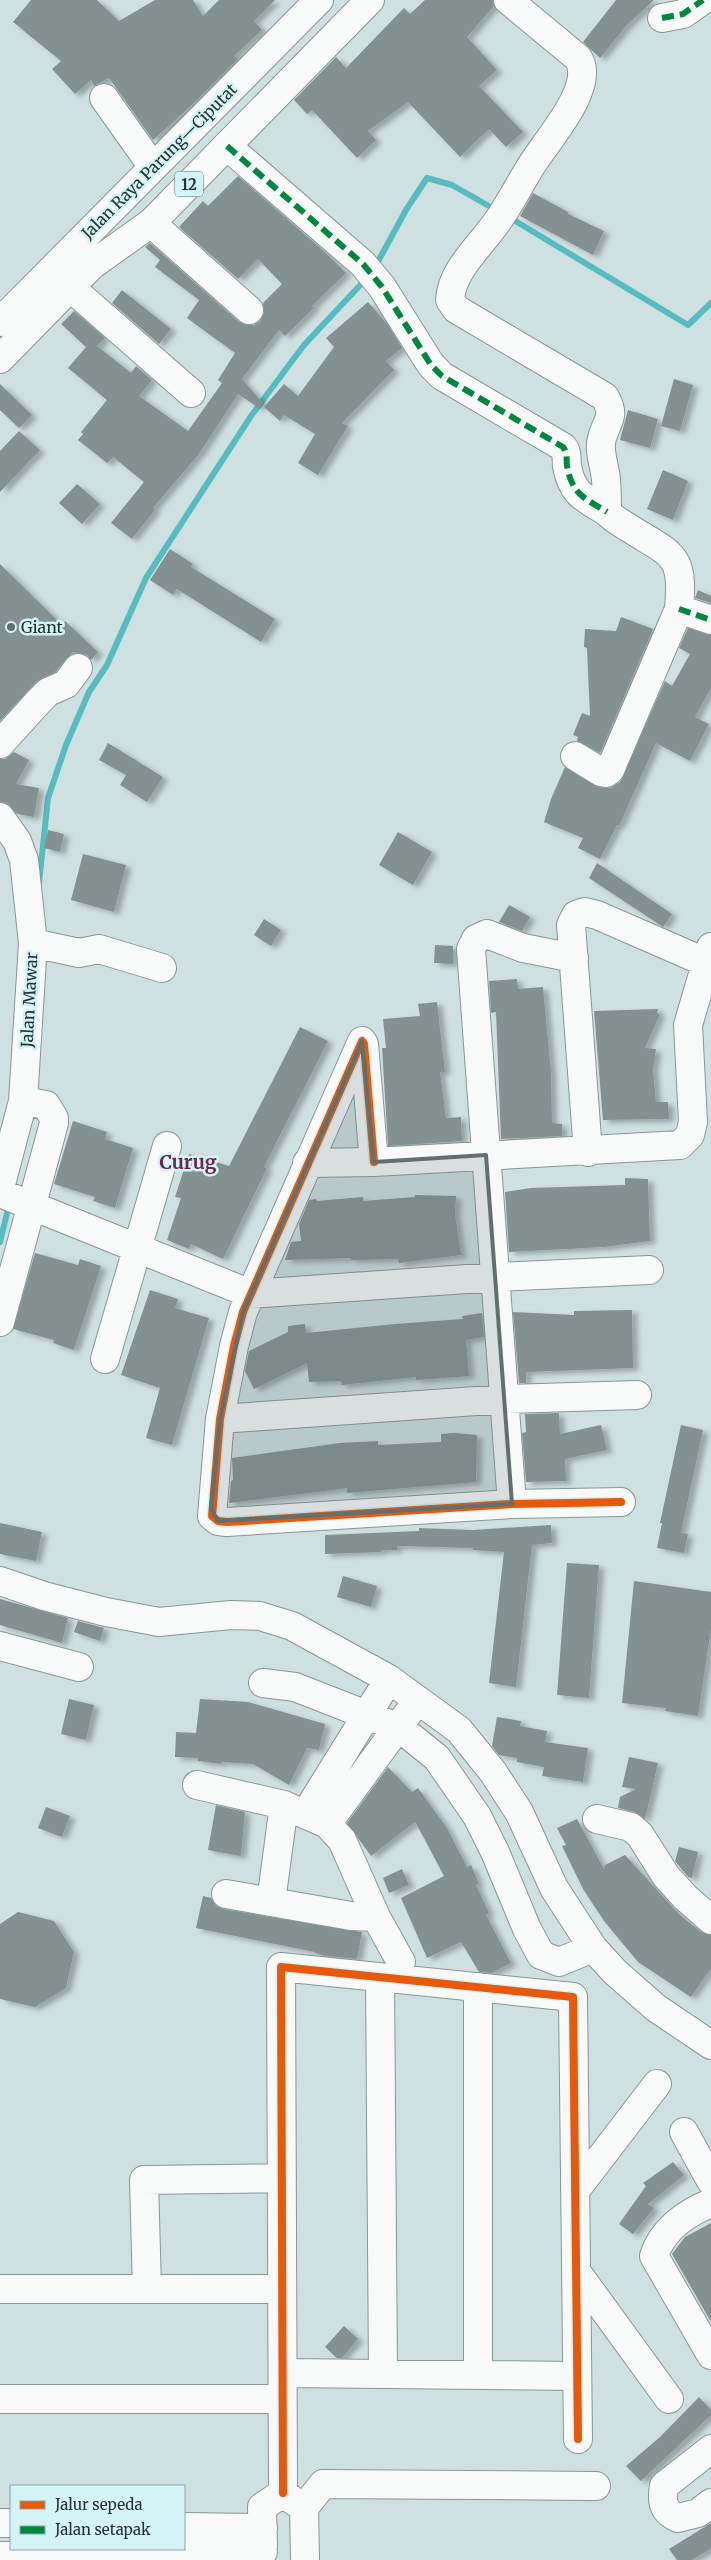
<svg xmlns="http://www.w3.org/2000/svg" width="711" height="2560" font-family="Merriweather,serif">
	<defs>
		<filter id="shadow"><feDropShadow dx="5.5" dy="3" stdDeviation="2.5" flood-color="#0004"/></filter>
	</defs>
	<rect width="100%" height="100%" fill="#cfe0e0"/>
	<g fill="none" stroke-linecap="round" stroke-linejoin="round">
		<!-- stream -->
		<path stroke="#57bcc1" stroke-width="6" d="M507 216 688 325 711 303
			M375 267 406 210 427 178 452 185 496 210
			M39 883 48 798 66 745 89 692 107 665 146 578 251 416 304 345 366 279
			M0 1242 9 1205"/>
	</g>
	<!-- building -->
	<path fill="#849191" filter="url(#shadow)" d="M31 0H97L119 21 155 0H193L203 16 219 0H275L254 21 262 30 234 56 238 59 194 103 153 140 109 78 94 86 91 80 75 94 52 69 61 61 13 22Z
		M425 0H493L494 6 467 37 497 70 479 86 523 132 506 147 489 129 460 157 408 102 368 131 376 140 357 158 312 110 307 114 294 100 336 57 346 68 404 8 410 14Z
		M616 0H654L627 25 600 58 583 42Z
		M238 176 326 253 346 273 312 306 314 308 285 336 279 330 242 379 263 403 259 408 238 394 199 454 153 508 155 510 132 539 111 523 144 482 113 457 107 463 78 440 83 434 81 432 107 400 68 368 86 347 61 324 74 311 105 338 97 346 131 373 136 366 152 380 139 396 188 431 222 383 218 380 235 353 187 318 199 300 155 267 160 260 145 247 150 243 239 322 246 325H254L260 321 264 313 263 303 282 284 258 259 238 279 179 227 203 201 208 206Z
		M533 193 568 212V214L604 231 593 255 520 216Z
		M122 290 171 329 159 344 112 303Z
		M368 302 388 325 402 348 386 361 394 370 342 423 348 426 318 475 298 463 315 434 284 415 280 421 264 407 284 384 298 396 334 347 326 338Z
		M674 379 693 385 680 431 661 426Z
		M0 384 32 415 19 428 0 410Z
		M628 410 658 419 650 448 620 440Z
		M19 431 40 450 0 492V451Z
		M663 470 688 481 673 520 647 509Z
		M77 484 100 504 82 524 59 503Z
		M170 549 193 564 191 567 275 619 261 642 177 589 173 595 150 580Z
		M0 564 62 625 65 621 98 652 91 660 87 655 73 652 55 672 37 681 0 721Z
		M698 590 711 596V603L695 598Z
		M621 617 653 629 600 753 577 741 578 737 573 735 582 713 590 716 587 648 584 647 585 629 616 631Z
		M688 628 711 635V688L695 717 709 724 690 761 656 743 619 826 617 825 600 859 578 848 583 838 544 822 551 799 565 767 598 787 610 788 620 782 665 681 672 686 690 654 679 648Z
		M108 743 163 777 147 802 120 785 126 775 99 760Z
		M14 752 29 760 16 784 39 788 34 817 17 814 7 803 0 802V759H5Z
		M48 830 64 834 60 852 44 848Z
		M398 832 432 852 413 885 379 865Z
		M83 854 126 865 114 912 71 900Z
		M597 863 672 914 663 927 589 878Z
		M509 905 530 917 522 931 499 922Z
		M264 919 281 930 271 946 254 935Z
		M435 945 453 946V964L434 963Z
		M517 979 518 989 543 987 551 1072 552 1123 562 1124V1136L501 1139 496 1012 491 1013 489 981Z
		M437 1002 445 1072H440L446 1118 461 1117 462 1141 388 1146 382 1048H386L383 1019 420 1016 418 1004Z
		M658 1009 657 1013 660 1014 645 1048 656 1049 653 1070 656 1102H668L669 1119 603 1120 594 1011Z
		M300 1027 328 1041 264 1167 267 1168 223 1259 191 1244 189 1249 167 1240 181 1198 175 1197 189 1154 229 1166Z
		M73 1121 107 1132 105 1139 133 1148 115 1208 93 1201 95 1197 54 1184Z
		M625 1178 648 1179 650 1241 604 1247 509 1252 505 1192 531 1188 625 1185Z
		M415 1195 456 1196 455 1214 461 1255 399 1263 398 1259 351 1260V1258L285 1260 291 1242 301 1241 299 1224 309 1200 316 1199 317 1201 363 1197V1201L415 1197Z
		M35 1253 78 1265 80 1259 101 1266 74 1350 53 1343 54 1340 13 1329Z
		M150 1290 178 1299 175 1308 209 1318 172 1445 146 1438 160 1388 121 1375Z
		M632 1310 633 1368 526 1372V1383H519L513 1312 574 1315V1311Z
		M482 1313 484 1337 466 1340 469 1376 416 1380V1377L342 1385 341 1381 309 1382 307 1363 254 1389 245 1371 249 1351 288 1332V1326L305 1324 306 1333 395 1324 463 1319 462 1316Z
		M559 1413 560 1434 601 1425 607 1450 565 1459 566 1481 526 1482 522 1433 526 1432 525 1414Z
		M681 1425 703 1430 681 1533 688 1534 684 1553 657 1548 662 1523H660Z
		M454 1433 477 1435 476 1482 347 1493V1488L229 1503 231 1481 233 1480 232 1458 340 1443 378 1441V1445L441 1442V1434Z
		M0 1523 42 1532 36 1561 0 1554Z
		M551 1525 552 1543 532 1545 516 1687 489 1683 504 1552 473 1550V1548L397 1546V1550H381V1552L325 1554V1535L419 1531V1528L473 1530Z
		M567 1563 599 1565 589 1698 557 1695Z
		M343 1576 377 1586 371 1607 337 1597Z
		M634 1581 711 1592V1629L698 1716 665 1711 666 1708 622 1703Z
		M0 1599 68 1618 62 1643 0 1625Z
		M78 1621 104 1628 100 1641 74 1632Z
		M69 1699 94 1705 86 1740 61 1734Z
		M200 1699 248 1702 325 1724 319 1750 307 1748 289 1785 253 1764 221 1762V1764L198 1761V1758L175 1757 176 1732 196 1733Z
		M497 1717 521 1721 520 1726 547 1731 545 1742 588 1748 583 1782 542 1776 544 1767 517 1762V1758L499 1755 492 1746Z
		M629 1757 658 1763 645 1819 635 1812 618 1808 620 1797 636 1789 622 1787Z
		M388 1767 412 1792 418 1788 447 1828 467 1867 471 1865 479 1884 476 1885 489 1913 486 1915 511 1963 492 1973 479 1972 461 1942 427 1958 401 1898 444 1876 425 1840 415 1822 371 1856 347 1823Z
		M216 1805 245 1812 241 1856 208 1850Z
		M46 1807 70 1816 62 1837 38 1828Z
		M577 1819 604 1869 605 1865 625 1855 680 1915 701 1932 711 1935V1968L691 1997 638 1962 604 1921 583 1889 562 1846 566 1845 557 1828Z
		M679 1847 698 1852 692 1878 688 1877 675 1861Z
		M402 1869 409 1885 389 1893 383 1878Z
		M203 1896 211 1898 216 1906 223 1909 362 1932 357 1959 325 1956 315 1953V1952L196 1928Z
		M18 1912 54 1921 74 1952 66 1988 35 2007 0 1999V1924Z
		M673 2162 684 2175 648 2204 654 2208 633 2234 619 2224 646 2186 643 2183Z
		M711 2223V2322L672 2254 685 2237Z
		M344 2326 358 2339 342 2358H337L325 2347Z
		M699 2397 711 2410V2415L641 2481 626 2466 660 2437Z
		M711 2523V2548L692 2560H677L669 2549Z"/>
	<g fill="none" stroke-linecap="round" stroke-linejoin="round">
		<!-- minor casing -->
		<g stroke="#899696" stroke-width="30">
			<path id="minor" d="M508 0 578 58C597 87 545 142 531 166 519 185 510 204 497 222 481 245 451 271 450 300L456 309 605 397C616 417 607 420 602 438 598 451 605 466 606 480 607 491 607 501 607 512 613 519 621 523 629 528 673 556 684 553 679 609L610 770 606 773 601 772 575 756
				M662 18 683 14 703 0
				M104 98 153 167
				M227 146 363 264 382 287 431 365 442 376 563 447C568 453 566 459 567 466 572 494 584 498 607 512
				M151 223 249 310
				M70 287 191 393
				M679 609 711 620
				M0 744 39 701 48 692 66 684 78 668
				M0 817 17 841 24 860 33 943 23 1101 0 1188
				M33 943 79 953 99 949 162 968
				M588 1152 571 925 576 915 585 912 597 915 705 962
				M374 1162 364 1044 362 1041 243 1312 234 1346 220 1419 212 1516 218 1521 227 1522 512 1504 621 1502
				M307 1163 374 1162 680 1145 690 1135 693 1122 688 1025 711 947
				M0 1193 251 1294 496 1277 649 1270
				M0 1322 54 1123V1118L46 1105 23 1101
				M105 1359 167 1146
				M220 1419 505 1399 637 1395
				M512 1504 471 949 476 939 487 934 523 948 574 958
				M0 1581 44 1596 106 1612 159 1622 231 1615 260 1616 292 1626 389 1679 459 1730 493 1772 519 1812 554 1888 593 1948 615 1972 656 2008 711 2045
				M0 1646 79 1667
				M263 1683 295 1687 400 1728 437 1758 477 1816 495 1852 527 1929 541 1955 559 1962 593 1948
				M197 1785 284 1805 271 1902
				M284 1805 327 1824 342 1840 376 1917 401 1962
				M306 1813 389 1679
				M597 1819 631 1827 640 1835 666 1876 685 1897 711 1920
				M327 1824 409 1712
				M226 1894 351 1916 376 1917
				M380 1977 383 2374
				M478 1987V2375
				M684 2132 711 2181
				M575 2191 657 2084
				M711 2203C686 2213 662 2230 654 2256L711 2355
				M576 2271 669 2399
				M0 2289H282
				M147 2289 144 2180 282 2178
				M283 2373 577 2376
				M0 2399H282
				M711 2449 664 2486C661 2501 663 2512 678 2518L698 2513 711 2503
				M283 2493 281 1967 573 1997 578 2439
				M288 2497 304 2508 305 2560
				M304 2508 323 2484 596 2486
				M0 2523H11
				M184 2527 263 2528
				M263 2546 262 2507 283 2493
				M0 2556 263 2552"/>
		</g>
		<!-- highway casing -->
		<g stroke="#899696" stroke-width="30">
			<path id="highway" d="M0 322 319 0
				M0 359 92 265 151 223 370 0"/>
		</g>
		<!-- minor -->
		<use href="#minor" stroke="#f8fafa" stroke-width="28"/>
		<!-- highway -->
		<use href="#highway" stroke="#f8fafa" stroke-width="28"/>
		<!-- quiet -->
		<path stroke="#00873e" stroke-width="6" stroke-dasharray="12 6" stroke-linecap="butt" d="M662 18 683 14 703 0
			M227 146 363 264 382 287 431 365 442 376 563 447C568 453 566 459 567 466 572 494 584 498 607 512
			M679 609 711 620"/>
		<!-- cycleway casing -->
		<g stroke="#d4f3f5" stroke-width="11">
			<path id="cycleway" d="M374 1162 364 1044 362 1041 243 1312 234 1346 220 1419 212 1516 218 1521 227 1522 512 1504 621 1502
				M283 2493 281 1967 573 1997 578 2439"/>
		</g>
		<!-- cycleway -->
		<use href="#cycleway" stroke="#e8590c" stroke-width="8"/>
	</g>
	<!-- marked area -->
	<path fill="#616f6f" fill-opacity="0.2" stroke="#616f6f" stroke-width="4" stroke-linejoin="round" d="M362 1041 374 1162 486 1155 512 1504 218 1521 211 1509 220 1419 243 1312Z"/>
	<!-- markers -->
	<circle fill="#616f6f" stroke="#d4f3f5" stroke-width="2" cx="11" cy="627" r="5"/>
	<g text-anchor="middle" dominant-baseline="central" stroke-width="5" stroke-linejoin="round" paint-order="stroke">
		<!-- shield labels -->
		<rect fill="#d4f3f5" stroke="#5a6c6c" stroke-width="1" x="175" y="171.5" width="28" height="25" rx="4"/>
		<g font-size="15" font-weight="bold" fill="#263232">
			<text x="189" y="184">12</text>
		</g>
		<!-- street labels -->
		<g font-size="16" fill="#263232" stroke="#d4f3f5">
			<text transform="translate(159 161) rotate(-45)">Jalan Raya Parung—Ciputat</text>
			<text transform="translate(29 1000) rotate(-87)">Jalan Mawar</text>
		</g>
		<!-- poi labels -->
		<g font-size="16" fill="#263232" stroke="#d4f3f5" text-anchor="start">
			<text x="21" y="627">Giant</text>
		</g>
		<!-- quarter labels -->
		<g font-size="19" font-weight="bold" fill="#6a2a4b" stroke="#d4f3f5">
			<text x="188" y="1162">Curug</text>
		</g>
	</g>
	<!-- legend -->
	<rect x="10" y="2485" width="175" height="65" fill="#d4f3f5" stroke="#8ea6a7"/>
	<rect x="20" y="2501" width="25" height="8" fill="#e8590c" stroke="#8ea6a7"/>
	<text x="55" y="2510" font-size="15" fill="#263232">Jalur sepeda</text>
	<rect x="20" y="2526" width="25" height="8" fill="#00873e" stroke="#8ea6a7"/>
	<text x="55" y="2535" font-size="15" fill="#263232">Jalan setapak</text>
</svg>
